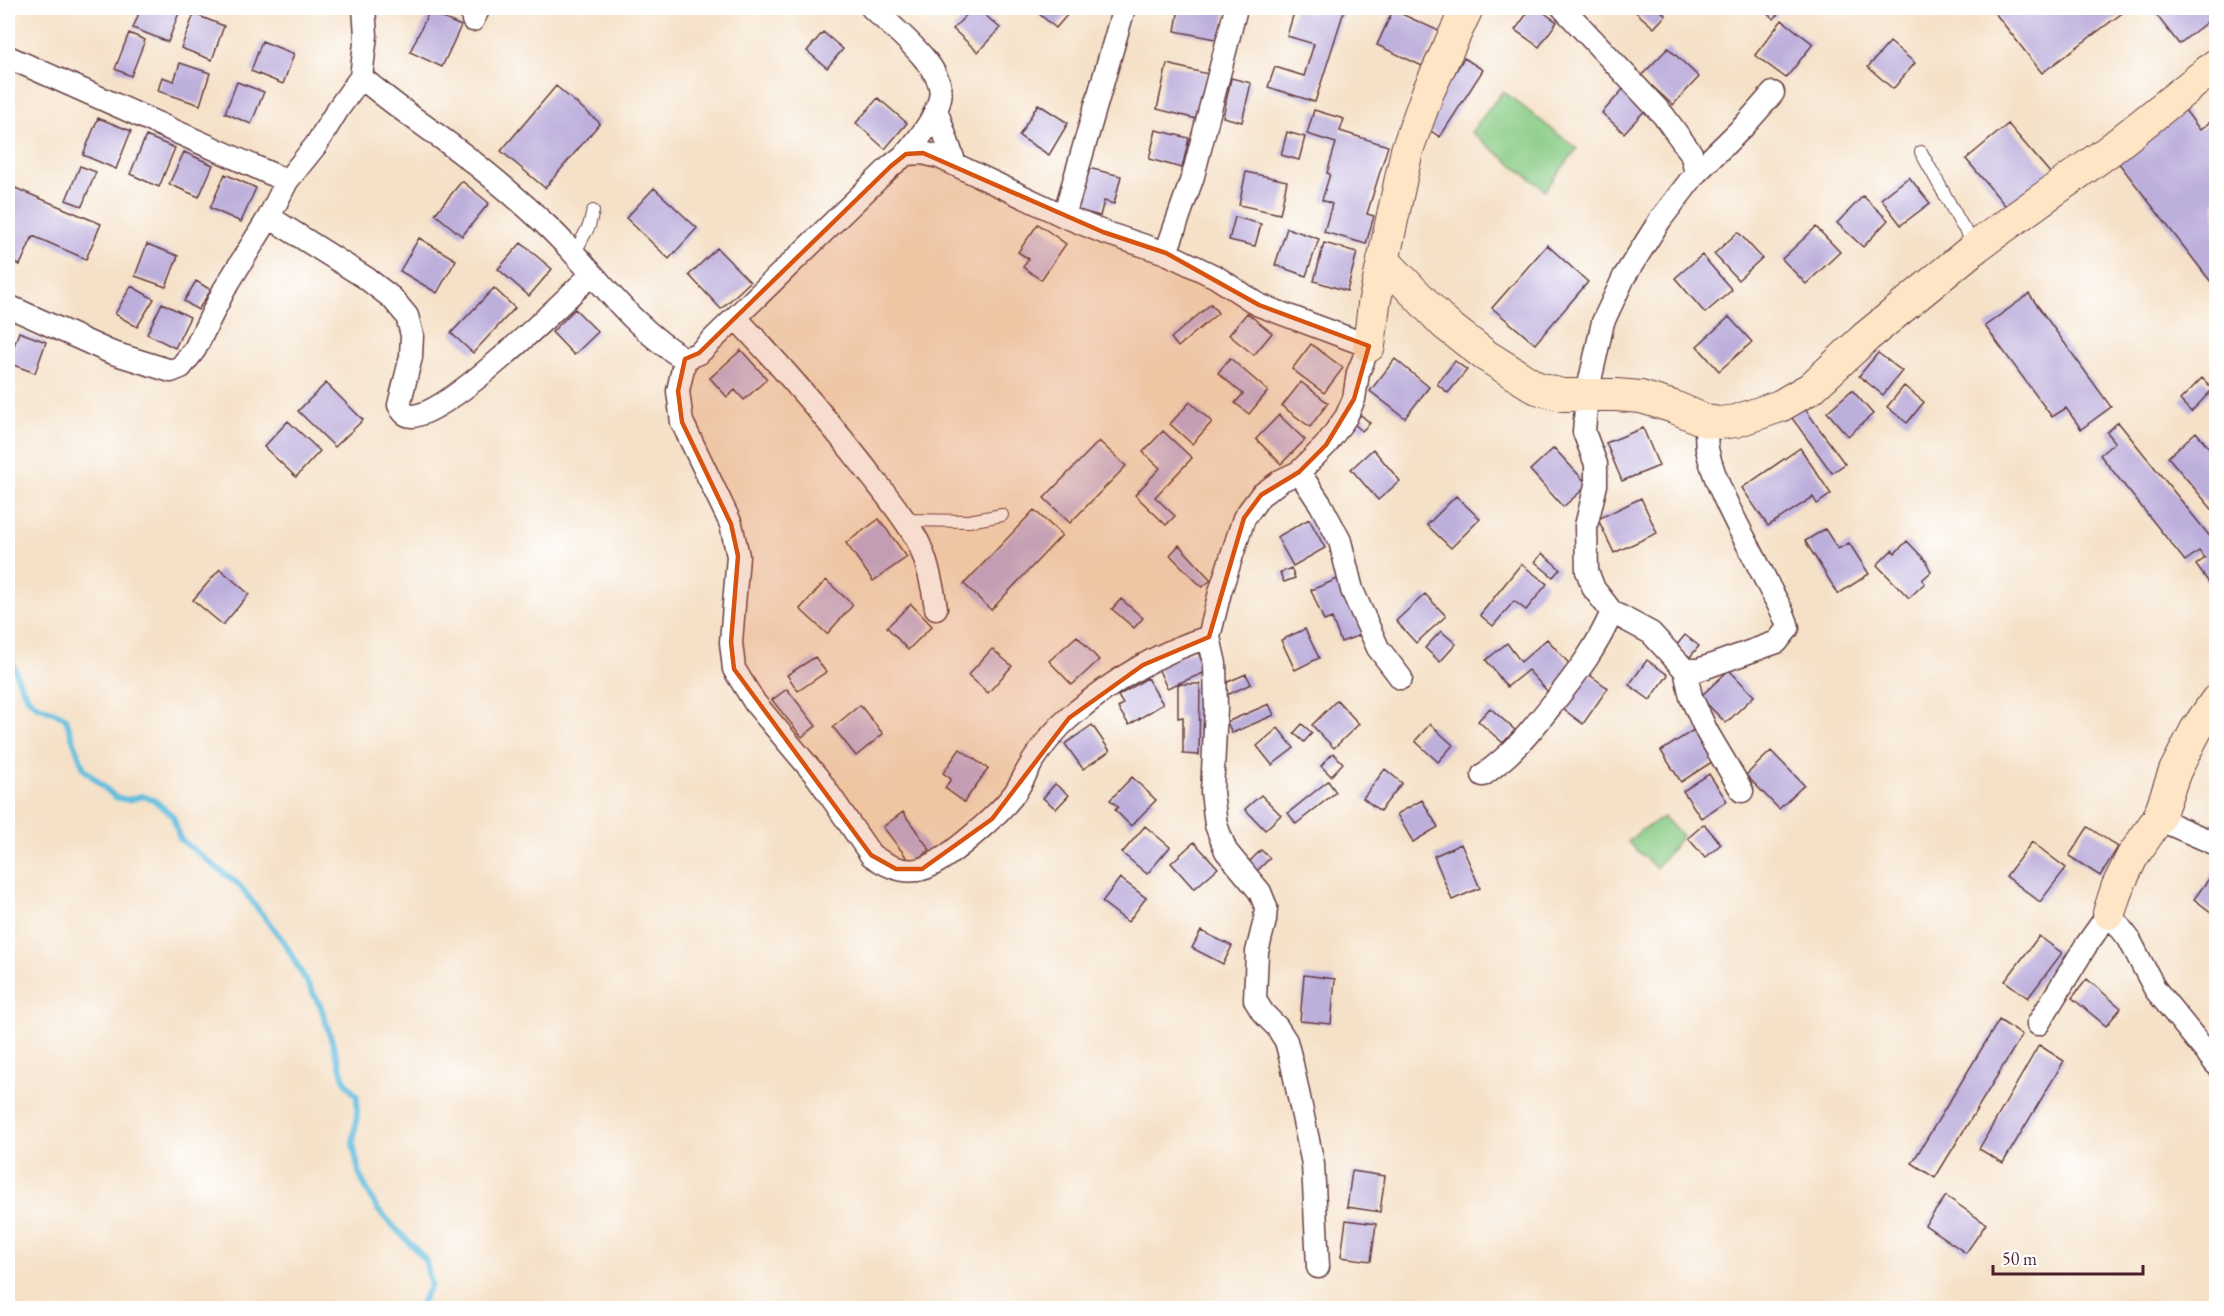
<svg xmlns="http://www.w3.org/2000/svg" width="2224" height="1316" font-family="'EB Garamond',serif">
	<rect width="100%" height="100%" fill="#fff"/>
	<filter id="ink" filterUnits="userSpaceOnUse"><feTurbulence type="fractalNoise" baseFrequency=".0167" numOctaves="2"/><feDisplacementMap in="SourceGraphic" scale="12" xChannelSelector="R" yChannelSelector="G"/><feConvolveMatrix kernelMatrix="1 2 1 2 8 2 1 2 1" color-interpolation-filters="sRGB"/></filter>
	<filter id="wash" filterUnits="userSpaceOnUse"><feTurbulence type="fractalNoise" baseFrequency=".008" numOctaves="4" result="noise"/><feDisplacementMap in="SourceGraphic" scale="24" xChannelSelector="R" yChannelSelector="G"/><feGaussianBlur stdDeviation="1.35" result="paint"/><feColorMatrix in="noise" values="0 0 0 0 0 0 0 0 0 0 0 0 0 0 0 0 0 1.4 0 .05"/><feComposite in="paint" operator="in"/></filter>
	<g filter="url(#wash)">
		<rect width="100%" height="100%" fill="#f5e1c7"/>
		<!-- green -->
		<path fill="#89cc85" stroke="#6a7658" stroke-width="1.5" d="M1503 91 1577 149 1545 190 1471 132Z
			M1664 817 1682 836 1656 868 1628 842 1640 831Z"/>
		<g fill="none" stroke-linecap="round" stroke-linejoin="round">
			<!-- stream -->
			<path stroke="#60bdde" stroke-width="6" d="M8 646C12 663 21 698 38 706 48 710 56 712 65 717L84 769 115 797 128 800 142 796 154 800 173 816 180 839 239 885 284 942 321 1007 344 1079 357 1097V1114L353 1144 360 1176 377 1209 425 1259 431 1284 419 1308"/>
		</g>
		<g id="blocks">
			<!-- building -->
			<path fill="#bdafdc" d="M141 8H174L180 10 168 42 133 28Z
				M973 8H977L1000 28 978 52 953 29Z
				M1032 8H1073L1056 28Z
				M1179 8H1215L1226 10 1220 40 1175 31Z
				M1312 8H1345L1315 102 1268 87 1275 67 1304 76 1314 44 1287 36 1295 9 1310 14Z
				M1531 8H1537L1557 22 1539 47 1515 30Z
				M1631 8H1667L1662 12 1666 15 1654 28Z
				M1760 8H1783L1774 19Z
				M1991 8H2129L2042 73Z
				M2151 8H2216V15L2179 44Z
				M1393 10 1439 31 1422 66 1377 45Z
				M429 12 461 26 442 67 410 52Z
				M194 14 224 26 212 60 181 48Z
				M1782 20 1813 44 1786 78 1755 55Z
				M823 32 843 49 827 68 807 51Z
				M129 33 145 40 131 76 115 69Z
				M262 41 294 54 283 84 251 71Z
				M1890 42 1915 63 1893 89 1868 67Z
				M1668 48 1699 77 1673 105 1641 76Z
				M1464 58 1483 70 1440 137 1428 129 1429 114Z
				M180 63 210 73 200 105 158 91 162 77 174 81Z
				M1167 64 1208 74 1197 119 1157 109Z
				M1231 78 1251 83 1242 122 1223 117Z
				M237 82 264 92 251 124 225 113Z
				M556 86 600 123 545 188 501 151Z
				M1626 86 1648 107 1624 133 1602 113Z
				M878 98 907 123 885 149 856 123Z
				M1038 104 1068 123 1049 155 1019 136Z
				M2182 106 2200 130 2216 117 2215 287 2114 157Z
				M1314 110 1344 119 1340 131 1388 146 1367 214 1374 216 1366 244 1324 232 1332 204 1322 200 1330 174 1327 173 1336 143 1307 134Z
				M98 118 131 131 116 169 83 155Z
				M2008 124 2051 174 2009 210 1966 159Z
				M1156 130 1189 138 1182 168 1149 159Z
				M1287 132 1305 137 1299 160 1281 155Z
				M146 136 175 148 159 187 130 174Z
				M184 152 213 165 199 197 169 184Z
				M80 166 96 172 82 206 66 200Z
				M1088 168 1121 176 1114 204 1104 201 1100 216 1077 210Z
				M1246 172 1287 181 1280 214 1239 205Z
				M225 174 256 188 241 222 210 208Z
				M1909 177 1930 203 1901 225 1881 199Z
				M462 181 489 203 462 236 435 214Z
				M8 185 101 224 86 259 33 236 20 265 8 260Z
				M654 188 697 228 669 259 626 218Z
				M1863 196 1888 220 1863 247 1837 223Z
				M1235 217 1261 224 1255 246 1229 240Z
				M1038 224 1066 244 1041 280 1023 267 1029 259 1018 252Z
				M1816 227 1840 252 1806 284 1782 259Z
				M1287 228 1319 239 1306 276 1275 265Z
				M1738 232 1762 258 1738 280 1714 254Z
				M419 238 456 260 437 293 400 271Z
				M521 243 552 269 529 296 498 269Z
				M1324 243 1357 252 1347 291 1314 281Z
				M147 244 178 256 166 287 135 276Z
				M1547 245 1588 282 1535 344 1492 308Z
				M717 248 750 282 721 309 689 275Z
				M1702 255 1732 290 1705 313 1675 278Z
				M196 281 211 290 198 310 184 301Z
				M131 286 154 299 137 327 115 314Z
				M494 288 515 308 473 353 451 333Z
				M2029 294 2111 407 2081 429 2066 408 2052 417 1985 326Z
				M162 303 190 317 175 348 147 334Z
				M1211 304 1218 313 1178 347 1171 338Z
				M575 309 598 332 574 355 552 332Z
				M1247 313 1272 333 1254 355 1229 335Z
				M1729 317 1752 342 1719 371 1697 346Z
				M19 332 46 342 35 373 8 363Z
				M1311 344 1343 368 1324 393 1292 369Z
				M741 350 767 379 744 400 735 390 727 397 710 378Z
				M1878 353 1902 371 1883 395 1859 376Z
				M1230 358 1268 391 1249 414 1235 403 1243 394 1218 373Z
				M1395 359 1429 387 1405 418 1370 391Z
				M1455 361 1467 370 1448 393 1437 384Z
				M2202 378 2213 389 2191 412 2180 400Z
				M1301 382 1328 403 1310 427 1282 406Z
				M326 383 363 420 335 447 298 411Z
				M1904 386 1924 402 1907 423 1887 407Z
				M1852 390 1873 414 1848 436 1827 412Z
				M1190 402 1212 422 1192 444 1170 424Z
				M1802 405 1845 464 1832 473 1789 414Z
				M1279 415 1305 440 1281 464 1256 439Z
				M1361 415 1370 423 1362 431 1353 423Z
				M288 421 320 451 296 477 264 447Z
				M2118 422 2216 544V578L2210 584 2196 565 2205 558 2199 551 2185 561 2100 455 2115 442 2107 432Z
				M1643 428 1659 466 1622 481 1606 443Z
				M1163 431 1192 458 1155 497 1175 516 1166 525 1135 495 1160 468 1143 452Z
				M2196 432 2216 456V514L2168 457Z
				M1099 441 1126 466 1070 523 1044 498Z
				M1554 448 1588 485 1563 507 1530 470Z
				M1800 448 1831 494 1817 504 1813 497 1768 526 1742 488Z
				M1373 449 1400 481 1378 500 1351 469Z
				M1456 496 1480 519 1451 548 1427 525Z
				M1641 498 1657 533 1614 553 1598 519Z
				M1034 510 1062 535 991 610 964 584Z
				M879 519 907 557 873 581 846 543Z
				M1309 519 1325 548 1293 566 1277 537Z
				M1825 529 1838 549 1849 543 1869 574 1838 594 1805 541Z
				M1907 541 1926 561 1931 572 1922 580 1925 583 1909 598 1877 565 1892 550 1895 553Z
				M1179 545 1211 580 1202 587 1170 555Z
				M1542 553 1560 569 1553 577 1535 562Z
				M1521 564 1547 584 1526 610 1514 601 1493 626 1480 615Z
				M1291 568 1295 578 1284 582 1280 573Z
				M220 569 249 594 223 625 193 600Z
				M1340 578 1363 634 1341 642 1332 618 1324 621 1311 590Z
				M826 580 853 605 827 634 800 609Z
				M1425 594 1446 616 1416 643 1396 621Z
				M1121 599 1143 618 1134 628 1112 609Z
				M911 604 932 626 908 650 887 627Z
				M1305 629 1319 658 1295 670 1281 640Z
				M1441 631 1456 644 1440 662 1425 648Z
				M1685 635 1699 646 1690 657 1676 646Z
				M1077 636 1099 660 1072 685 1049 661Z
				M1547 639 1574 669 1548 692 1528 670 1507 687 1486 660 1507 643 1521 662Z
				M992 649 1012 666 988 693 968 675Z
				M1197 649 1206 672 1167 688 1157 666Z
				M815 657 826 672 798 691 787 675Z
				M1647 660 1668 675 1650 700 1629 685Z
				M1729 670 1754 696 1726 723 1700 697Z
				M1246 674 1251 684 1227 695 1223 684Z
				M1588 674 1608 688 1583 724 1563 709Z
				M1147 678 1163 704 1129 725 1118 708 1123 704 1118 696Z
				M1178 684H1200L1199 755 1183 754V717L1178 718Z
				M787 689 816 726 802 737 772 700Z
				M1337 700 1359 724 1334 748 1312 725Z
				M1269 704 1274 715 1232 733 1227 722Z
				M860 705 883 734 856 756 833 727Z
				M1490 708 1515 730 1503 743 1478 721Z
				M1302 724 1312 733 1304 742 1294 733Z
				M1430 724 1453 745 1438 762 1415 741Z
				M1092 725 1110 751 1083 769 1065 744Z
				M1698 727 1718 758 1681 782 1661 751Z
				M1278 728 1294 748 1272 765 1257 746Z
				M960 749 988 769 964 802 945 788 951 779 943 773Z
				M1771 751 1804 785 1779 809 1746 775Z
				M1333 753 1343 763 1331 776 1321 766Z
				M1385 769 1402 783 1380 811 1363 798Z
				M1709 774 1727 801 1701 818 1683 791Z
				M1132 777 1156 800 1131 826 1115 810 1118 807 1110 800Z
				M1328 781 1336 792 1296 824 1288 813Z
				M1055 784 1069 795 1056 809 1043 798Z
				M1261 795 1281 815 1265 830 1245 809Z
				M1422 800 1438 827 1413 842 1397 814Z
				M903 812 930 850 911 863 883 827Z
				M1704 824 1721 844 1705 858 1688 838Z
				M1145 826 1170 847 1147 874 1122 853Z
				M2088 827 2118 847 2100 876 2069 856Z
				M1194 842 1218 868 1194 889 1171 863Z
				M2032 842 2066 868 2040 902 2006 876Z
				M1461 844 1480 888 1452 900 1434 856Z
				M1261 850 1270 858 1255 873 1246 865Z
				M2216 869V916L2194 899Z
				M1120 878 1146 898 1128 922 1102 902Z
				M1201 931 1232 946 1223 964 1192 948Z
				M2039 936 2062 953 2028 998 2005 981Z
				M1304 975 1335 979 1331 1024 1300 1021Z
				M2087 979 2121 1008 2106 1026 2072 998Z
				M1999 1020 2022 1035 1935 1178 1912 1163Z
				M2039 1045 2064 1061 2003 1163 1979 1149Z
				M1352 1171 1385 1176 1380 1212 1347 1207Z
				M1946 1196 1986 1224 1966 1253 1925 1225Z
				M1346 1220 1376 1224 1371 1261 1341 1257Z"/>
		</g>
	</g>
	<g filter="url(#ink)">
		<use href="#blocks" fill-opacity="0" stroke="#643c42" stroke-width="1.5"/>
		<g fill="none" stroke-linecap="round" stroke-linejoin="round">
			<!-- lane casing -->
			<g stroke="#643c42" stroke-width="14">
				<path id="lane" d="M1921 152 1961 224 1976 245
					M574 254 589 226 593 211
					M903 520 969 521 1002 515"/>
			</g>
			<!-- street casing -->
			<g stroke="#643c42" stroke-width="25">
				<path id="street" d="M364 8 366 35 361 77C392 104 427 127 460 152 489 174 517 198 544 223 592 267 628 326 685 359L699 353 891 166 906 154 923 153 939 157 1064 216 1103 232 1166 253 1216 277 1259 305 1369 346 1358 373 1354 399 1346 417 1326 445 1299 472 1282 480 1261 495 1244 518 1220 592 1209 637 1215 664 1216 708 1212 792 1216 825 1226 851 1260 892 1266 907 1265 920 1257 952 1255 1000 1263 1013 1277 1027 1286 1041 1292 1064 1313 1164 1318 1267
					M872 8C892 27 947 69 940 98 936 118 919 139 906 154
					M1563 8 1664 116 1691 153 1696 173
					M473 20 479 8
					M8 57 287 181 316 145 338 109 361 77
					M936 109 955 164
					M1064 216 1124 8
					M269 217 366 278 392 298 407 316 412 335 411 357 399 405C402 411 405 416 412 416 448 415 562 303 592 274
					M1166 253 1193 176 1236 8
					M8 306 110 352 171 371 181 367 195 349 224 290 269 217 287 181
					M736 318C784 369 830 422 873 478 886 495 912 527 920 546 928 565 933 587 936 608
					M685 359 678 391 682 422 731 524 738 556 731 642 734 669 755 703 818 778 871 855C885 865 904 874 922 869 945 863 1000 813 1014 794 1022 783 1027 769 1035 758 1044 744 1058 727 1071 716 1111 682 1158 652 1209 637
					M1706 421C1706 430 1706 440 1707 449 1717 494 1749 544 1769 587 1776 601 1785 613 1788 628L1777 642 1698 670H1685L1651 633 1612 612 1594 589 1587 571 1586 526 1596 485V464L1584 432 1587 394 1603 322 1624 277 1660 220 1696 173 1744 126 1773 93
					M1299 472 1321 505 1340 541 1352 590 1378 648 1401 678
					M1685 670 1691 697 1707 732 1742 791
					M1483 775C1514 753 1531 731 1554 702 1578 672 1597 647 1612 612
					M2158 819 2216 844
					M2038 1024 2085 947 2109 913 2129 939 2155 989 2216 1064"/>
			</g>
			<!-- secondary casing -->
			<g stroke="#643c42" stroke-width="34">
				<path id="secondary" d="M1383 260 1445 324 1485 355 1537 388 1562 395H1616L1641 397 1674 407 1706 421 1720 423 1736 421 1780 406 1811 388 1866 337 1977 246 2110 150 2216 65
					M1369 346 1374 304 1407 150 1428 92 1467 8
					M2109 913 2117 888 2132 857 2158 819 2175 771 2196 730 2216 701"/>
			</g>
			<!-- lane -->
			<use href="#lane" stroke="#fff" stroke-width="12"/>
			<!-- street -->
			<use href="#street" stroke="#fff" stroke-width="22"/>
			<!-- secondary -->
			<use href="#secondary" stroke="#fde5c5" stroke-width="32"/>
		</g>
	</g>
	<!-- marked area -->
	<path fill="#d8530f" fill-opacity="0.2" stroke="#d8530f" stroke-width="4.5" stroke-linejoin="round" d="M923 153 1103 232 1166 253 1259 305 1369 346 1354 399 1326 445 1299 472 1261 495 1244 518 1209 637 1143 665 1069 718 992 819 922 869H896L871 855 734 669 731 642 738 556 731 524 682 422 678 391 685 359 699 353 891 166 906 154Z"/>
	<!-- margin -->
	<rect width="2224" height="1316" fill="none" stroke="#fff" stroke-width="30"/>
	<!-- scale -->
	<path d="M1993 1265v9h150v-9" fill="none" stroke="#4a1f2b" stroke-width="3"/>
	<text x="2002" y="1265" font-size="18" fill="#4a1f2b" stroke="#ffffff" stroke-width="4.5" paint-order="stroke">50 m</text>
</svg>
